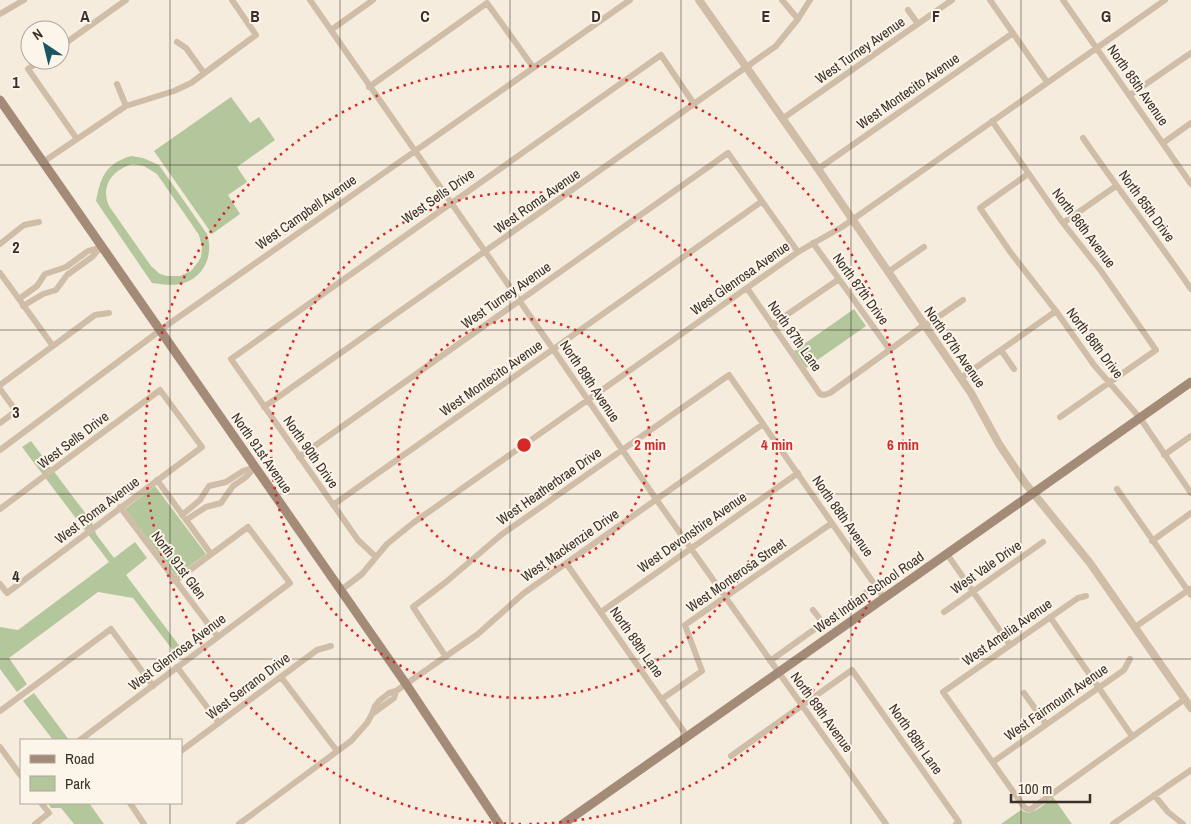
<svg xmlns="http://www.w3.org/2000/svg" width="1191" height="824" font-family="'Archivo Narrow',sans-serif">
	<rect width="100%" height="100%" fill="#f5ecdd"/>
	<!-- green -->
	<path fill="#b4c69b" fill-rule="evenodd" d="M231 97 250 123 259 117 275 140 237 167 247 182 228 195 240 214 212 234 154 151Z
		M131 156 143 158 159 165 207 234C214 255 204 279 180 284 171 286 161 284 152 283L96 201C101 177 105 164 131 156ZM133 164 144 166 157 174 199 235 202 247 201 257 198 262 191 271 180 276H167L160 274 151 266 109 206C100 186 113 169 133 164Z
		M854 309 866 326 806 368 794 351Z
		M31 441 92 522 96 534 114 558 135 542 147 558 126 575 184 652 178 657 133 598 98 592 9 658 27 684 17 692 0 669V627L18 630 109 562 22 447Z
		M155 486 206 554 176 576 125 509Z
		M34 693 69 740H53L23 701Z
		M1053 797 1072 824H1001L1021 810C1032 818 1044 804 1053 797Z
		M48 803H89L104 824H74L61 808H51Z"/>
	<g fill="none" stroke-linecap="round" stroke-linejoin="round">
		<!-- minor -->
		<path stroke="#cfbda7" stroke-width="6" d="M310 0 553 349 656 499 886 824
			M782 0 798 19
			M990 0 1047 82
			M1063 0 1191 184
			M908 10 918 24
			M0 14 24 0
			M331 30 373 0
			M177 42 186 48 204 73
			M60 47 126 0
			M41 60 28 69 77 139
			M117 84 126 106
			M369 87 487 3 533 67
			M1130 95 1191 53
			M782 119 952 0
			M992 121 1063 223 1101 271 1156 350 1060 417
			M1083 138C1118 189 1156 238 1191 289
			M1163 143 1191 123
			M43 162 126 106 174 91 191 83 256 35 232 0
			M818 169 1013 33
			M1028 174 980 208 1011 253 1056 311 1094 365 1140 418 1191 493
			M1063 223 1116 186
			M813 243 890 350
			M0 244 24 225 39 222
			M888 272 924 247
			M0 273 53 346
			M747 288 820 394 824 395 830 393 924 325
			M19 299 37 286 45 274 66 267 88 251 101 247
			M23 306 43 294 56 290 67 275 92 257 100 248
			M772 325 839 279
			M925 326 963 300
			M1001 350 1014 369
			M961 378 1056 311
			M0 385 95 315 109 313
			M0 389 16 411 0 423
			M264 407 776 46 798 19 810 0
			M0 450 166 326 630 0
			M1164 455 1191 436
			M299 457 728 153 798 252
			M157 480 211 554
			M1117 489 1191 595
			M333 505 761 202
			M120 507 218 637
			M0 509 160 390 202 447 7 593 0 584
			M182 515 200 500 209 486 226 482 243 471 255 467
			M186 520 206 507 221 503 233 486 246 477 254 468
			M1152 541 1191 513
			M947 554 1010 645
			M376 557 358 540 231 359 661 55 694 104
			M566 563 687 736
			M341 590 362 574 387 544 413 523 798 252 842 227 1165 0
			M1086 596 1078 598 943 692 1024 807 1027 809H1031L1185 699
			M813 610 823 623
			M601 612 798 473
			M944 612 1043 542
			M1050 617 1132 736
			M1135 627 1190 589
			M446 657 413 607 446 582 501 535 729 375 884 598
			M770 661 875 586
			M177 667 219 723
			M281 677 337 751
			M1024 693 1046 724
			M662 699 702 671 685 625 832 523
			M0 711 111 629 153 686
			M372 714 394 698 396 691
			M80 740 290 583 248 527 175 581
			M0 747 21 776
			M181 751 317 650 331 646
			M731 756 852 670 959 822 956 824
			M993 762 1124 670 1130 659
			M1154 795 1168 812 1183 824
			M130 803 144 824
			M35 824 49 813 41 803
			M239 824 351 741 367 723 372 714 375 706 379 701 389 693 396 691 478 634 524 593 763 424
			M1113 824 1191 770"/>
		<!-- tertiary -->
		<path stroke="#cfbda7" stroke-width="8" d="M699 0 818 169 971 393 999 444 1025 483 1090 563 1191 708"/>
		<!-- secondary -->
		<path stroke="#a38b78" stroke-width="9" d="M0 100 406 684 499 824
			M563 824 1191 382"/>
	</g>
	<!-- grid -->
	<path fill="none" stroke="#3a3028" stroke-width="1" stroke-opacity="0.55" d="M170 0V740M340 0V824M510 0V824M681 0V824M851 0V824M1021 0V824M0 165H1191M0 330H1191M0 494H1191M0 659H1191M170 803V824"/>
	<!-- distance rings -->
	<g fill="none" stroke="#d62828" stroke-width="2.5" stroke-dasharray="2.5 5">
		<circle cx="524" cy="445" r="126"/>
		<circle cx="524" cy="445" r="253"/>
		<path d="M521 824A379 379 0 1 1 527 824"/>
	</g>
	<g text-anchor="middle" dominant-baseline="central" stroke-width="4" stroke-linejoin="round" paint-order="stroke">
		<!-- street labels -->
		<g font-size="14" fill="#3a3028" stroke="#fcf5ea">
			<text transform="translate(860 50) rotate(-35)">West Turney Avenue</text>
			<text transform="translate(1138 85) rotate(55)">North 85th Avenue</text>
			<text transform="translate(908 91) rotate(-35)">West Montecito Avenue</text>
			<text transform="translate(438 196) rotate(-35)">West Sells Drive</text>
			<text transform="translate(537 201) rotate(-35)">West Roma Avenue</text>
			<text transform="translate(1147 206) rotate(54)">North 85th Drive</text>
			<text transform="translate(306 212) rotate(-35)">West Campbell Avenue</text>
			<text transform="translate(1084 228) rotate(53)">North 86th Avenue</text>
			<text transform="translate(740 278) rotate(-35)">West Glenrosa Avenue</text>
			<text transform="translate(861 289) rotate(54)">North 87th Drive</text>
			<text transform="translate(506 295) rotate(-35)">West Turney Avenue</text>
			<text transform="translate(795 336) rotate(55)">North 87th Lane</text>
			<text transform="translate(1095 343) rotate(53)">North 86th Drive</text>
			<text transform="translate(955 347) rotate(55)">North 87th Avenue</text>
			<text transform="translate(491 378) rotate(-35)">West Montecito Avenue</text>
			<text transform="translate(590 381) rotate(56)">North 89th Avenue</text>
			<text transform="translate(73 440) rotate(-37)">West Sells Drive</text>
			<text transform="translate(311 452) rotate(55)">North 90th Drive</text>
			<text transform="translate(262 453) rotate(55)">North 91st Avenue</text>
			<text transform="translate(549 486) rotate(-35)">West Heatherbrae Drive</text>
			<text transform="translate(97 510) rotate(-37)">West Roma Avenue</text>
			<text transform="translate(843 516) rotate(55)">North 88th Avenue</text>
			<text transform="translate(692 532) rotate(-35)">West Devonshire Avenue</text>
			<text transform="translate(570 545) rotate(-35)">West Mackenzie Drive</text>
			<text transform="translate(179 565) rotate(53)">North 91st Glen</text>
			<text transform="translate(986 567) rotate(-35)">West Vale Drive</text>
			<text transform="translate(736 575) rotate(-35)">West Monterosa Street</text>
			<text transform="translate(869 592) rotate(-35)">West Indian School Road</text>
			<text transform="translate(1007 632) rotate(-35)">West Amelia Avenue</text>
			<text transform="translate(637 642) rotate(55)">North 89th Lane</text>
			<text transform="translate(177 652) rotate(-37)">West Glenrosa Avenue</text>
			<text transform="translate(248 686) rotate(-37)">West Serrano Drive</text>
			<text transform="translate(1056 702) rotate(-35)">West Fairmount Avenue</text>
			<text transform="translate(822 712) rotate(54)">North 89th Avenue</text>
			<text transform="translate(916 739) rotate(55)">North 88th Lane</text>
		</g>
	</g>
	<g font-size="16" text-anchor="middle" font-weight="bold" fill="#3a3028" stroke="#fcf5ea" stroke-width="4" stroke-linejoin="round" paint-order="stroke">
		<text x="85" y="22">A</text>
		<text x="255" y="22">B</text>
		<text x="425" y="22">C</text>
		<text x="596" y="22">D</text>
		<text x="766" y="22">E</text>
		<text x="936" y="22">F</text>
		<text x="1106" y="22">G</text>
		<text x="16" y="88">1</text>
		<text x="16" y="253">2</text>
		<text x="16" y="418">3</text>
		<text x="16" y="582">4</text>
	</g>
	<circle cx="524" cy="445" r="8" fill="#d62828" stroke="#fcf5ea" stroke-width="2.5"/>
	<g font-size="15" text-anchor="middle" font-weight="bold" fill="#d62828" stroke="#fcf5ea" stroke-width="4" stroke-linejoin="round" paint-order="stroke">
		<text x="650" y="450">2 min</text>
		<text x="777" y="450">4 min</text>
		<text x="903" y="450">6 min</text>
	</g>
	<!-- legend -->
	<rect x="20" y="739" width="162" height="65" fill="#fcf5ea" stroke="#aea69c"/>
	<rect x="30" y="755" width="25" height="8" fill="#a38b78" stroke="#aea69c"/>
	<text x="65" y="764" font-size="15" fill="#3a3028">Road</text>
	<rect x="30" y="776" width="25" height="15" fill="#b4c69b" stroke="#aea69c"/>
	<text x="65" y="789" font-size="15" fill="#3a3028">Park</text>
	<!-- north arrow -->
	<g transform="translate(45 45) rotate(325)"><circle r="24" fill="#fcf5ea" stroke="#aea69c"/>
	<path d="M0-4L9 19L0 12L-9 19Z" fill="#195661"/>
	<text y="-8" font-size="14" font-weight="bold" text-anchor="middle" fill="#3a3028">N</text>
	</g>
	<!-- scale -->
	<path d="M1011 794v8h79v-8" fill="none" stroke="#3a3028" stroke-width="2.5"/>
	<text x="1018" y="794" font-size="15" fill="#3a3028" stroke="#fcf5ea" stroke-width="4" paint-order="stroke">100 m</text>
</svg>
